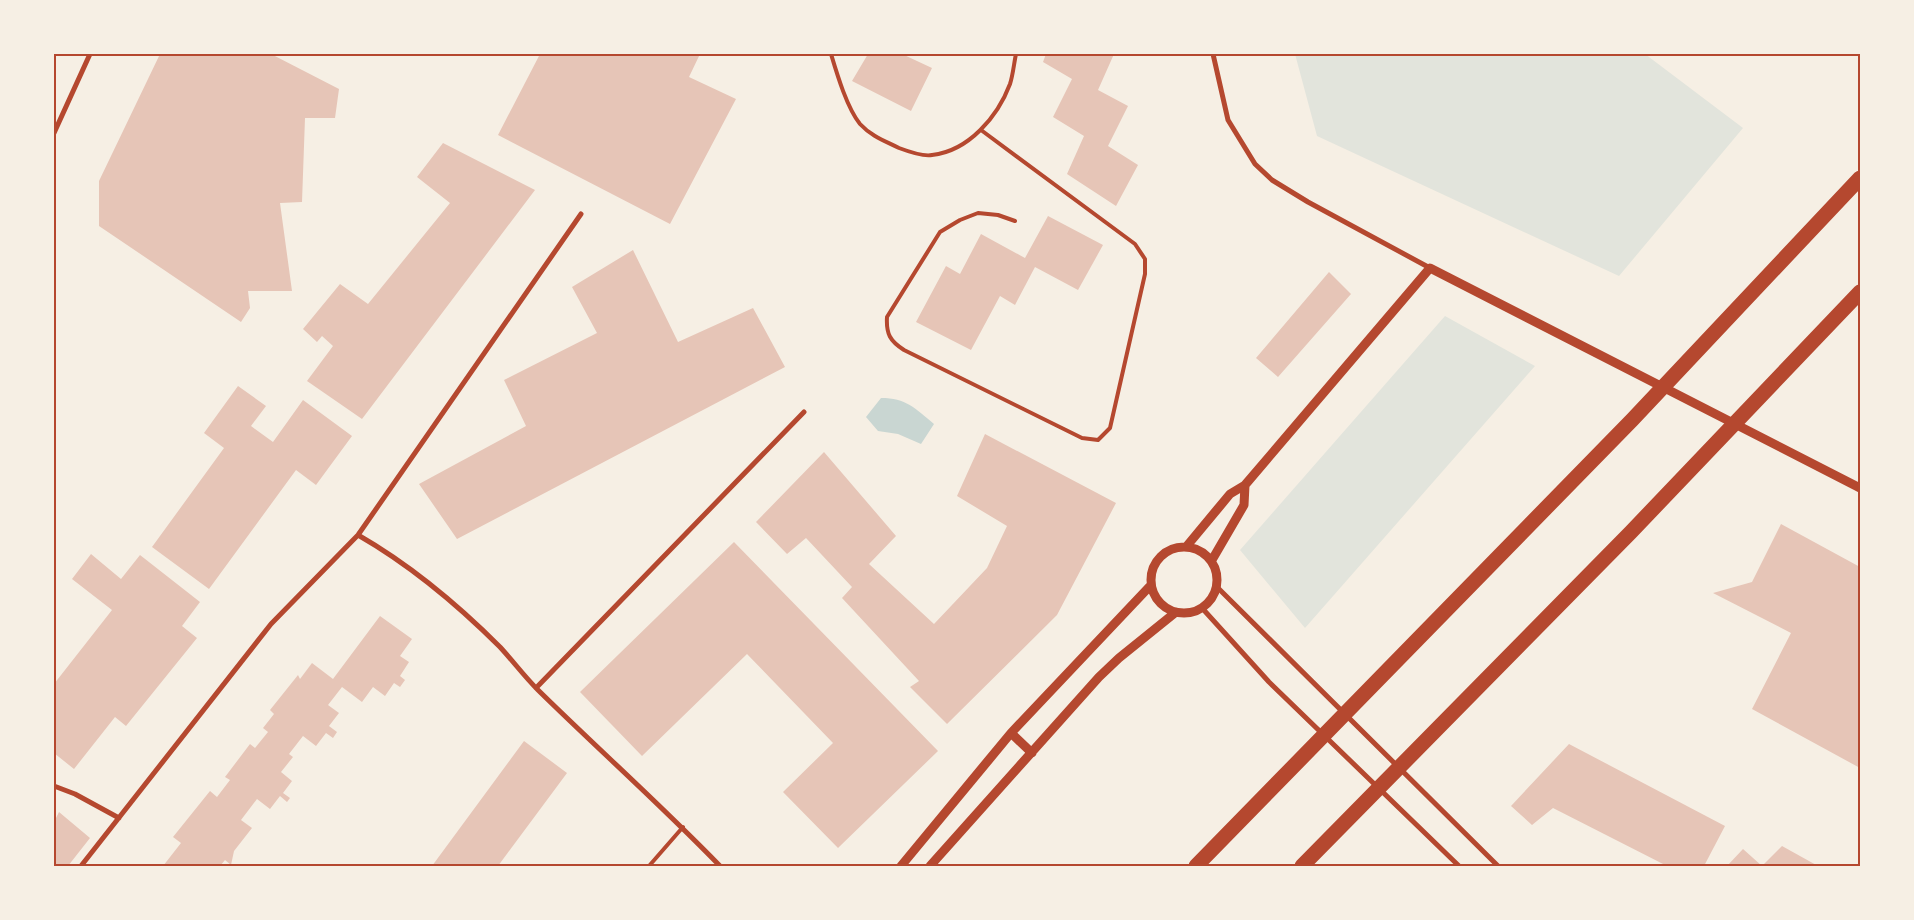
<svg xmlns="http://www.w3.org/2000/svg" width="1914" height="920" font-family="Poppins,sans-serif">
	<rect width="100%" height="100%" fill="#f6efe4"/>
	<!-- green -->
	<path fill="#e2e4dc" d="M1295 54H1645L1743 128 1619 276 1317 136Z
		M1445 316 1535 366 1305 628 1240 550Z"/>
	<!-- water -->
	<path fill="#c9d6d2" d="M881 398C906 398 915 408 934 424L921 444 898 434 878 431 866 417Z"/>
	<!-- building -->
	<path fill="#e6c5b7" d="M160 54H271L339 89 335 118H305L302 202 280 203 292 291H248L250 308 241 322 99 226V181Z
		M540 54H700L689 77 736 99 670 224 498 135Z
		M868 54H902L932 68 911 111 852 81Z
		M1046 54H1114L1098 90 1128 106 1108 146 1138 165 1116 206 1067 174 1084 136 1053 117 1072 79 1043 62Z
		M443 143 535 190 362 419 307 381 333 346 322 336 317 342 303 329 340 284 368 304 450 203 417 177Z
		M1048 216 1103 245 1078 290 1035 267 1015 305 1000 296 971 350 916 322 946 266 960 274 981 234 1025 258Z
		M633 250 678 342 753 308 785 367 457 539 419 484 526 426 504 380 597 333 572 287Z
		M1329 272 1351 294 1278 377 1256 358Z
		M238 386 266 406 251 426 273 442 303 400 352 436 316 485 296 470 209 589 152 547 224 448 204 433Z
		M985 434 1116 503 1057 615 947 724 910 687 919 681 842 598 852 587 806 538 787 554 756 522 824 452 896 536 869 564 934 624 987 568 1007 526 957 496Z
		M1781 524 1860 567V768L1752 709 1791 633 1713 593 1752 582Z
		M734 542 938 751 838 848 783 792 833 743 747 654 642 756 580 692Z
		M91 554 121 579 140 555 200 602 182 626 197 638 126 726 115 717 74 769 54 753V684L112 610 72 579Z
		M380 616 412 639 400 656 409 662 400 676 405 680 400 687 394 683 385 696 373 687 362 702 342 687 328 705 339 713 329 726 337 732 333 738 326 733 316 746 303 736 289 754 293 757 281 772 292 781 283 793 290 798 287 802 280 796 270 809 257 799 241 820 252 828 234 851 231 865 225 860 220 866H163L181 843 173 837 210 791 217 797 230 780 225 777 250 744 255 748 268 732 263 728 274 714 270 710 298 675 300 679 312 663 333 679Z
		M524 741 567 773 498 866H432Z
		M1569 744 1725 826 1704 866H1667L1553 808 1532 825 1511 806Z
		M59 812 90 838 68 866H54V822Z
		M1782 846 1818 866H1762Z
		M1743 849 1762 866H1727Z"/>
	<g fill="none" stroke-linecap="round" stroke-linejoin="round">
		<!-- service -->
		<path stroke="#b5482f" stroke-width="4" d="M831 54C837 74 847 108 860 124 871 136 885 141 899 148 907 151 923 157 932 155 969 151 998 116 1010 84 1013 75 1014 63 1016 54
			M981 130 1135 244 1145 259V274L1110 428 1098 440 1082 438 904 350C890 341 886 334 887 317L940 232 960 220 978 213 998 215 1015 221
			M649 866 683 827"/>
		<!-- minor -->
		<path stroke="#b5482f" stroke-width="5" d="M1213 54 1228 120 1255 164 1272 180 1308 202 1430 268
			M54 133 90 54
			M358 535C412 566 456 603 500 647 513 661 524 676 538 690 598 749 661 805 720 866
			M1217 587 1498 866
			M1202 608 1269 682 1459 866
			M536 688 804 412
			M54 786 75 794 119 818
			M81 866 271 624 358 535 581 214"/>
		<!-- tertiary -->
		<path stroke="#b5482f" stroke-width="9" d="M1186 547 1230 494 1245 485 1430 268 1860 488
			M1151 580a33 33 0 1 1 66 0a33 33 0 1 1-66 0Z
			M1212 560 1244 505 1245 485
			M1011 733 1032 753
			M901 866 1011 733 1151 585
			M930 866 1099 677 1119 658 1176 612"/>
		<!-- motorway -->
		<path stroke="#b5482f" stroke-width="15" d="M1196 866 1632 420 1860 178
			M1302 866 1631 532 1860 292"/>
	</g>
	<!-- border -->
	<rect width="1914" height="920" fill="none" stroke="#f6efe4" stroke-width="110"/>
	<rect x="55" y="55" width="1804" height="810" fill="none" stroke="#b5482f" stroke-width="2"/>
</svg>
